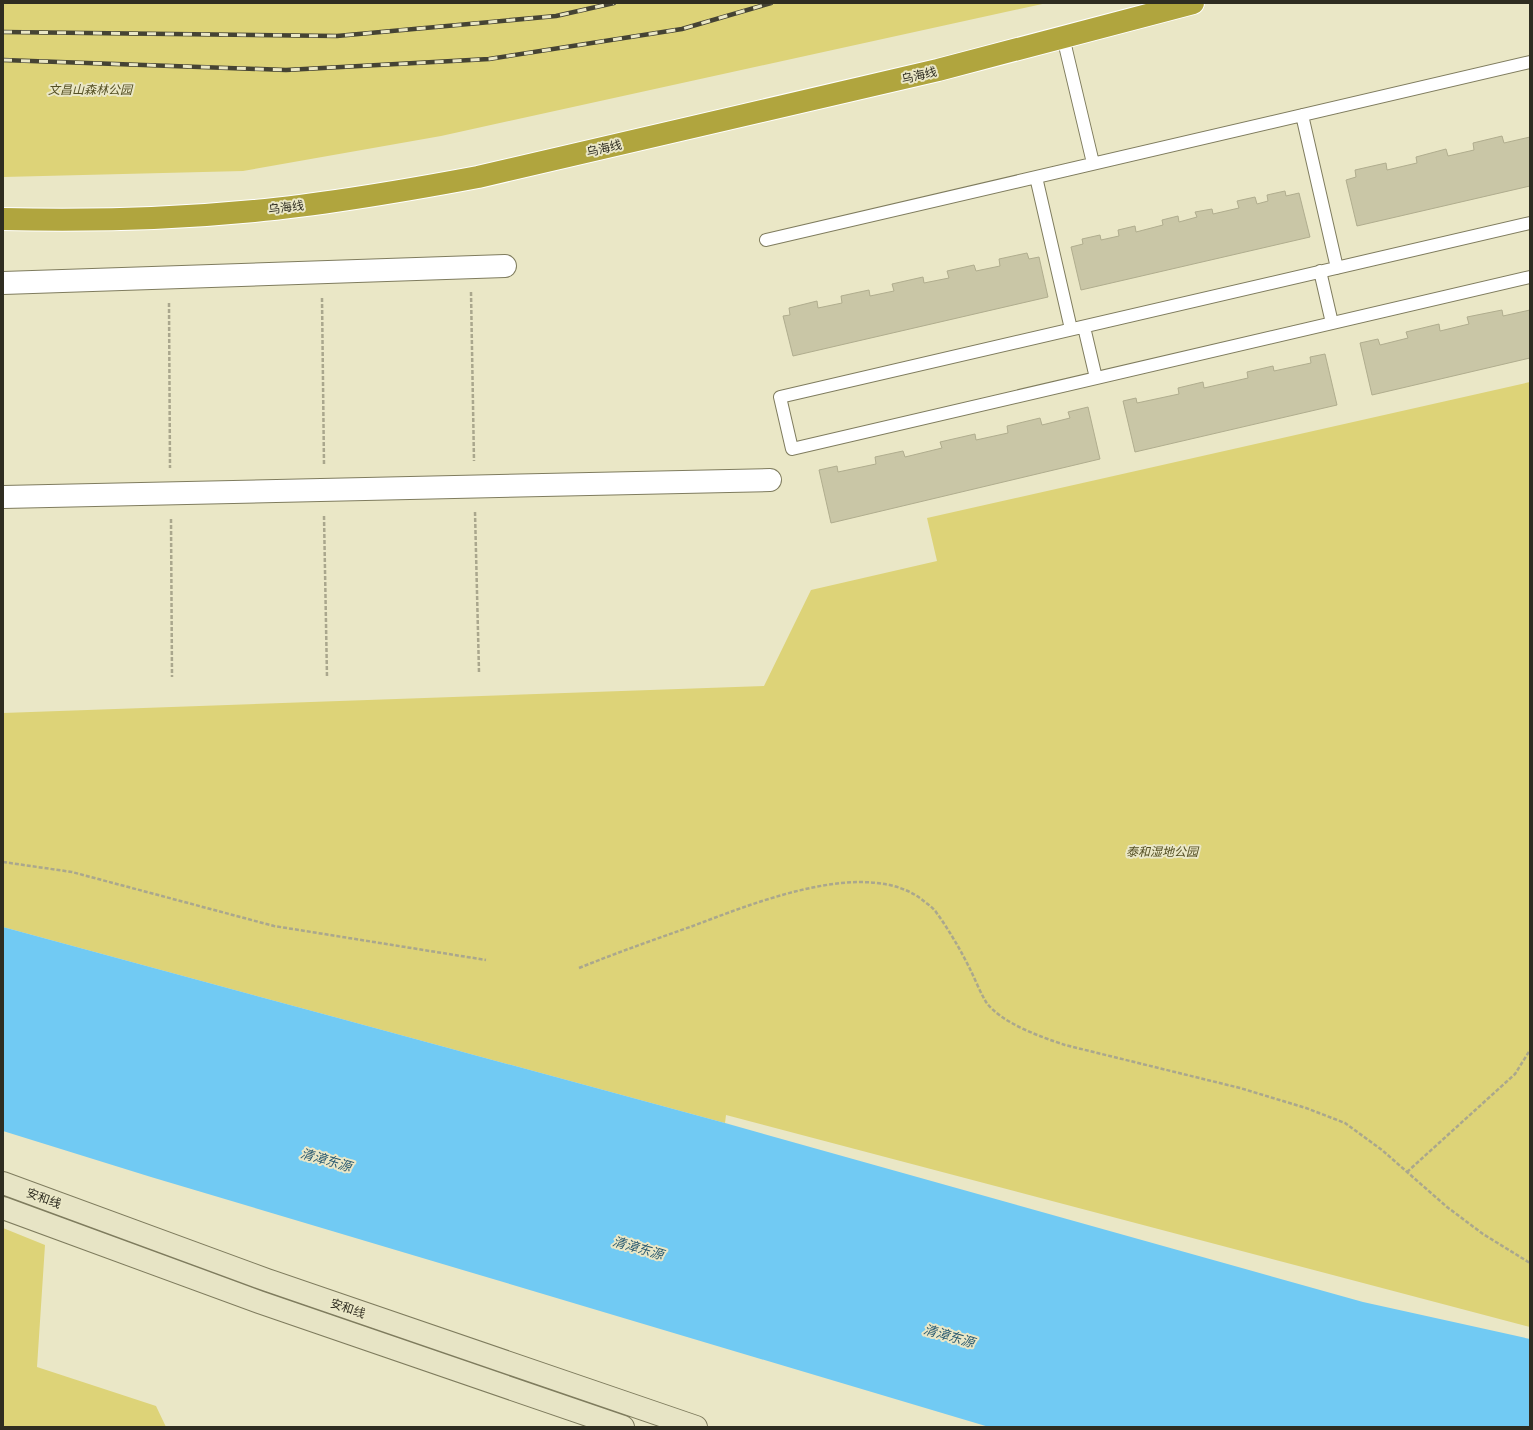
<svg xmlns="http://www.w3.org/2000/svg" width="1533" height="1430" font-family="'Libre Baskerville','Noto Sans SC',serif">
	<rect width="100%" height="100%" fill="#eae7c6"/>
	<!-- green -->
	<path fill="#ddd378" d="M3 3H1047L441 136 243 171 3 177Z
		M1530 382V1327L726 1115 725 1123 3 927V713L764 686 811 590 937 561 927 518Z
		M3 1228 45 1245 37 1367 156 1406 166 1427H3Z"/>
	<!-- water -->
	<path fill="#71caf3" d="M3 927 725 1123 1363 1302 1530 1339V1427H989L151 1177 3 1131Z"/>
	<!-- building -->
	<path fill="#c9c6a6" stroke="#b0ad8e" d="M1502 136 1504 143 1530 137V186L1357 226 1346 180 1356 177 1355 170 1386 163 1387 170 1417 163 1416 157 1446 149 1448 156 1474 150 1473 143Z
		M1285 191 1286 196 1299 193 1310 237 1081 290 1071 247 1083 244 1082 239 1100 235 1101 240 1119 236 1118 230 1135 226 1136 232 1163 225 1162 220 1178 216 1179 222 1197 217 1195 212 1212 209 1213 214 1239 208 1237 201 1255 197 1257 204 1268 201 1267 195Z
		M1027 253 1029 259 1039 257 1048 297 793 356 783 316 790 315 789 308 817 301 818 308 842 303 841 296 869 290 870 296 894 291 892 284 923 277 924 283 949 278 947 271 974 265 976 271 1000 266 999 259Z
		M1502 310 1503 316 1530 310V358L1372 395 1360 343 1378 339 1380 345 1408 338 1406 332 1439 324 1440 331 1469 324 1467 317Z
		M1325 354 1337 405 1135 452 1123 401 1136 398 1137 403 1179 394 1178 388 1203 382 1204 388 1248 378 1247 372 1273 366 1274 371 1311 363 1310 357Z
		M1088 407 1100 459 831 523 819 470 837 466 838 472 876 464 875 457 903 451 905 457 942 448 940 442 975 434 976 440 1008 433 1007 426 1040 418 1042 425 1070 418 1068 412Z"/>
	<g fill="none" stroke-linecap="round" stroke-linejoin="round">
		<!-- lane casing -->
		<g stroke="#7f7c5e" stroke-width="14">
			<path id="lane" d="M1063 37 1093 163
				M1302 115 1337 268
				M1036 177 1071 329
				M1530 223 780 397 792 449 1530 277
				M766 240 1530 62
				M1320 271 1332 323
				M1084 327 1096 378"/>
		</g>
		<!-- street casing -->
		<g stroke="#7f7c5e" stroke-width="24">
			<path id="street" d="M3 283 505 266
				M3 497 770 480"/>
		</g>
		<!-- secondary casing -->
		<g stroke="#7f7c5e" stroke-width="24">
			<path id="secondary" d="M3 1183 267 1280 696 1427
				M3 1208 259 1302 623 1427"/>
		</g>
		<!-- highway casing -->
		<g stroke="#fff" stroke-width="24">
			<path id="highway" d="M3 219C86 221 171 219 254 211 329 204 403 191 478 177L938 70 1193 3"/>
		</g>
		<!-- path -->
		<path stroke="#aaa78d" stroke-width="2.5" stroke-dasharray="4 2" stroke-linecap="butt" d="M471 292 474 461
			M322 298 324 465
			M169 303 170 468
			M475 512 479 672
			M324 516 327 677
			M171 519 172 677
			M3 862 72 872 274 926 486 960
			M579 968C616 953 653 940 690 927 750 905 869 854 925 902 929 905 933 908 936 912 949 930 960 949 970 969 975 979 980 992 986 1002 1001 1023 1041 1037 1065 1045L1240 1088 1306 1108 1345 1123 1382 1150 1447 1207 1483 1234 1530 1263
			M1407 1172 1515 1074 1530 1050"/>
		<!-- lane -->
		<use href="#lane" stroke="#fff" stroke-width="12"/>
		<!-- street -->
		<use href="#street" stroke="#fff" stroke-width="22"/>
		<!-- secondary -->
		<use href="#secondary" stroke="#e7e4c5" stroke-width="22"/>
		<!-- highway -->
		<use href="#highway" stroke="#b0a53e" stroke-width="22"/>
		<!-- rail casing -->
		<g stroke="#454334" stroke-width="4.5">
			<path id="rail" d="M3 32 337 36 556 16 614 3
				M3 60 286 70 489 59 682 29 771 3"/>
		</g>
		<!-- rail -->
		<use href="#rail" stroke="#eae7c6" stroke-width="3" stroke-dasharray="9" stroke-linecap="butt"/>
	</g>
	<g text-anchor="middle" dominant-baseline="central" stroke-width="4" stroke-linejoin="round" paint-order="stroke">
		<!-- street labels -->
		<g font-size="12" fill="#2f2d21" stroke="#eae7c6">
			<text transform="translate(919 75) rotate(-13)">乌海线</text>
			<text transform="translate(604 148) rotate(-13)">乌海线</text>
			<text transform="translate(286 207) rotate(-7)">乌海线</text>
			<text transform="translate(44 1198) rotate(20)">安和线</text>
			<text transform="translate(348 1308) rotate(19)">安和线</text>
		</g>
		<!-- park labels -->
		<g font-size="12" font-style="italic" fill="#544f23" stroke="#eae7c6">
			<text x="90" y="89">文昌山森林公园</text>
			<text x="1162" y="851">泰和湿地公园</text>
		</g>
		<!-- water labels -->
		<g font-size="13" font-style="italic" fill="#2a5a70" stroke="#eae7c6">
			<text transform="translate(326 1160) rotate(16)">清漳东源</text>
			<text transform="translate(638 1248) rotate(16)">清漳东源</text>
			<text transform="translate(949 1336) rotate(16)">清漳东源</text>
		</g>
	</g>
	<!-- border -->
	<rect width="1533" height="1430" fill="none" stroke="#2f2d21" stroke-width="8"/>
</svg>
